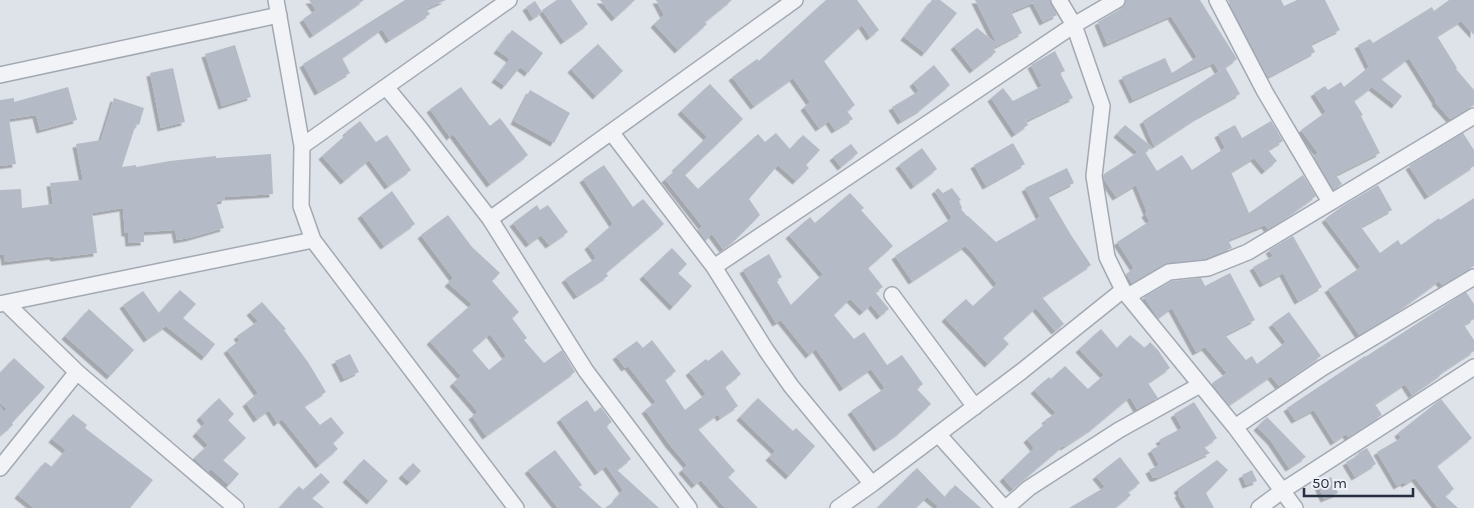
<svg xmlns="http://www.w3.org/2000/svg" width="1474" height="508" font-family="Karla,sans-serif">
	<defs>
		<filter id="shadow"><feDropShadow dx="-3.5" dy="3.5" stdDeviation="0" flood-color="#0004"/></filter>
	</defs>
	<rect width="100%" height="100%" fill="#dee2e9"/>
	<!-- building -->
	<path fill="#b5bbc6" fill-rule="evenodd" filter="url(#shadow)" d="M309 0H364L313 35 303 19 316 10Z
		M405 0H446L426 9 430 14 389 40 382 29 342 58 350 73 318 92 303 64Z
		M557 0H571L588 24 564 41 542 10Z
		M600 0H635L615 18Z
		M656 0H732L705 22 707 24 678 50 654 24 664 15Z
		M826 0H857L879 30 870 37 862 25 824 61 855 105 847 111 853 119 835 130 829 121 819 128 804 107 810 102 793 78 754 106 732 77 757 59 759 61Z
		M932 0H940L957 13 925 53 904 37Z
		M975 0H1050L1057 15 1043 22 1033 3 1011 12 1022 33 993 48 996 52 973 70 954 46 977 28 997 44Z
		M1126 0H1200L1237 59 1219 72 1214 63 1133 100 1122 77 1165 58 1172 73 1197 57 1171 16 1107 44 1098 22 1122 8 1125 4Z
		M1228 0H1281L1284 6 1297 0H1325L1340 30 1311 44 1315 52 1268 77Z
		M1449 0H1474V35L1461 21 1437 36 1457 68 1456 69 1474 90V105L1450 119 1435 102 1436 101 1409 58 1381 79 1402 96 1395 105 1372 87 1354 101 1363 115 1361 116 1380 153 1336 175 1342 184 1334 190 1314 156 1318 153 1301 130 1326 112 1314 93 1325 86 1328 90 1341 82 1344 87 1369 67 1358 45 1370 39 1373 43 1432 7 1434 11Z
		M535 1 542 12 533 18 526 7Z
		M512 30 543 53 528 73 520 67 505 86 495 79 510 59 497 50Z
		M598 44 623 71 596 96 571 69Z
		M235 45 251 97 222 106 205 54Z
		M1055 51 1065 71 1060 73 1073 98 1026 121 1028 125 1015 134 991 98 1003 88 1013 101 1042 86 1031 65Z
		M934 65 950 85 920 110 901 121 892 107 919 91 913 83Z
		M1225 67 1240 94 1198 117 1154 146 1143 121Z
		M173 68 185 122 161 128 150 73Z
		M710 84 743 119 685 175 698 189 758 134 765 142 776 133 790 149 803 135 820 150 806 165 809 168 796 181 778 165 749 199 760 215 735 240 723 249 712 234 706 240 698 230 702 226 665 179 677 169 675 168 707 137 681 111Z
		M68 87 77 120 40 130 36 115 9 119 16 164 0 166V100L14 98V102Z
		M461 87 490 126 500 118 528 155 490 184 453 134 450 137 430 109Z
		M530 90 570 113 554 143 514 121Z
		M114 98 144 108 139 125 136 124 122 167 136 165V167L170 161 216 156V158L271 154 273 194 225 197V200L216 202 224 228 189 238 177 240 175 230 144 232V242L129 243 128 233H125L123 208 92 213 97 253 54 258 53 256 5 262 4 255H0V190L21 189 22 208 53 204 50 183 83 180 76 144 101 140Z
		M360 121 376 142 387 135 411 170 388 186 369 160 344 181 322 156 347 134 346 132Z
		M1271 121 1283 141 1268 150 1277 161 1265 171 1254 158 1231 172 1249 213 1303 175 1316 196 1283 220 1268 229 1265 225 1228 240 1232 248 1204 259 1165 264 1132 283 1126 274 1134 268 1117 242 1150 221 1145 214 1147 212 1136 185 1116 197 1104 179 1103 176 1104 174 1138 152 1117 134 1125 125 1152 147 1145 152 1157 171 1182 155 1192 170 1225 148 1218 134 1235 125 1242 138Z
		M1463 133 1474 150V166L1428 196 1409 166Z
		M1013 143 1025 164 986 186 974 165Z
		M851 144 858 153 841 167 833 157Z
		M922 148 937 169 914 186 899 165Z
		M604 165 633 207 643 199 664 224 606 273 608 276 577 296 565 279 596 258 588 246 613 224 583 179Z
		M1067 168 1074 183 1048 196 1071 235 1091 265 1042 297 1064 324 1055 331 1036 308 1003 338 1009 344 988 364 945 318 966 299 973 306 997 284 973 254 965 246 912 281 895 256 952 218 935 191 938 188 943 193 952 188 961 200 959 201 962 208 961 209 967 216H968L996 242 1040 217 1025 188Z
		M1378 185 1392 210 1361 227 1380 253 1398 240 1401 245 1439 218 1440 220 1474 198V266L1442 285 1439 281 1394 314 1359 335 1328 289 1361 267 1325 219 1341 207Z
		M392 191 415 224 384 246 361 215Z
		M850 193 864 208 861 210 893 246 868 268 883 287 875 292 889 309 880 316 871 305 863 312 850 299 834 315 854 339 864 332 887 365 902 355 923 384 917 389 931 404 899 433 877 448 851 411 885 388 871 369 843 388 816 349 809 355 781 320 776 323 743 270 769 254 782 277 776 280 791 305 823 274 789 235 810 217 815 223Z
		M537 205 540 210 548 205 568 232 549 245 541 235 529 244 513 223Z
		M448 215 472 247 500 273 492 281 519 312 512 318 527 338 524 340 544 363 562 350 575 372 486 436 472 416 478 412 453 383 461 376 430 341 472 304 448 283 453 278 421 235ZM490 334 506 356 489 370 472 350Z
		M1293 236 1322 287 1298 301 1283 273 1263 284 1253 267 1273 256 1269 250Z
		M672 248 687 264 678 273 692 286 673 307 643 276Z
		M1230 273 1255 320 1225 335 1246 360 1252 356 1257 364 1286 342 1272 324 1289 312 1321 356 1279 386 1271 376 1229 405 1212 383 1227 373 1205 347 1196 352 1172 308 1158 318 1144 297 1172 281 1201 278 1205 286Z
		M180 290 196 304 183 318 215 344 205 357 166 326 147 339 123 305 143 291 159 313Z
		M1466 292 1474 304V319L1464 325 1474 340V351L1442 372 1443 373 1412 395 1405 384 1375 404 1382 415 1348 437 1346 434 1334 442 1314 410 1295 420 1287 408 1365 356V357Z
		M262 302 286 329 284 330 308 362 326 392 304 406 320 425 331 417 344 433 333 443 338 449 319 465 282 419 277 423 269 410 257 419 246 403 258 393 227 350 240 340 237 336 258 321 250 312Z
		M89 309 134 350 110 376 65 336Z
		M1101 329 1117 348 1130 335 1145 348 1150 342 1158 350 1170 368 1148 383 1158 398 1137 409 1130 397 1093 428 1064 447 1063 446 1013 489 1003 478 1034 448 1027 439 1047 422 1045 420 1056 413 1034 390 1049 377 1051 379 1065 366 1088 389 1104 375 1079 349Z
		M652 340 676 371 665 380 685 410 706 394 689 372 706 359 708 361 722 350 741 374 725 387 738 406 720 418 718 414 698 429 735 471 728 477 758 508H725L701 480 695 485 682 470 687 465 669 444 645 410 656 402 628 366 625 368 616 356 637 341 643 348Z
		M350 354 359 372 344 379 335 361Z
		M14 358 45 387 12 423 13 425 0 436V406L4 412 7 409 0 403V373Z
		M219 398 234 414 228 420 246 438 223 460 239 474 229 485 211 469 208 472 194 458 208 445 196 433 205 423 200 417Z
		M758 398 793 431 796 428 815 446 789 476 769 457 775 451 740 417Z
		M1441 399 1472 438 1437 466 1454 489 1445 496 1458 508H1438L1415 478 1405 484 1404 482 1397 486 1377 452 1401 438 1398 433Z
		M587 400 595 412 601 407 612 422 606 426 631 459 617 470 659 508H605L617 499 616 498 623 490 606 466 598 472 560 419Z
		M1194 402 1217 438 1204 447 1210 453 1157 478H1153L1149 470 1159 465 1151 450 1162 444 1159 440 1182 428 1174 414Z
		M73 414 87 425 85 428 153 480 130 508H34L18 495 45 462 52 467 66 450 52 439Z
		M1267 417 1306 457 1289 468 1271 441 1257 427Z
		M1367 448 1376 464 1355 477 1346 462 1359 455 1358 453Z
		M555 450 582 485 579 487 602 508H558L528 470Z
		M1120 457 1140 483 1128 492 1131 495 1115 508H1069L1105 487 1096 476Z
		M364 459 388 481 370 501 346 479Z
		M1217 460 1228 470 1206 493 1214 508H1186L1178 494 1180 493 1177 489Z
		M413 463 421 471 410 482 402 475Z
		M917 468 945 497 955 485 981 508H936L938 506 927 497 916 508H877Z
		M1252 470 1257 481 1246 485 1242 475Z
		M321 473 330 482 312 498 324 508H279L299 486 303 490Z
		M1331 477 1338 493 1324 499 1317 483Z"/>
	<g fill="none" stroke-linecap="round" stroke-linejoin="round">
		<!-- street casing -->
		<g stroke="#a3a9b3" stroke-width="18">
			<path id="street" d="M276 0 302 146 301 206 313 240 516 508
				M1059 0 1074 25 1102 106 1094 176 1107 257 1123 290 1235 427 1295 508
				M1217 0 1265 92 1330 202
				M0 75 279 15
				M386 87 419 127 490 219 586 371 689 508
				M611 132 714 267 766 350 791 386 872 484
				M302 146 509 0
				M490 219 795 0
				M714 267 1074 25 1117 0
				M892 295 975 407
				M1128 296 1169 272 1208 268 1248 252 1474 116
				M6 303 77 372 236 508
				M0 304 313 240
				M1235 427 1322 368 1474 277
				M938 434 1004 508
				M0 468 77 372
				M838 508 872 484 1022 371 1123 290
				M1006 508 1029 488 1119 430 1200 385
				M1259 508 1282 491 1474 367"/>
		</g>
		<!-- street -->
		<use href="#street" stroke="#f1f3f7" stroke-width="15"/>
	</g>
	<!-- scale -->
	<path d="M1304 488v8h109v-8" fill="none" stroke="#262f41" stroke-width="2.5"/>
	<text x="1312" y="488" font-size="15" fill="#262f41" stroke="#eef1f6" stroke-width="4" paint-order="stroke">50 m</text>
</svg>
